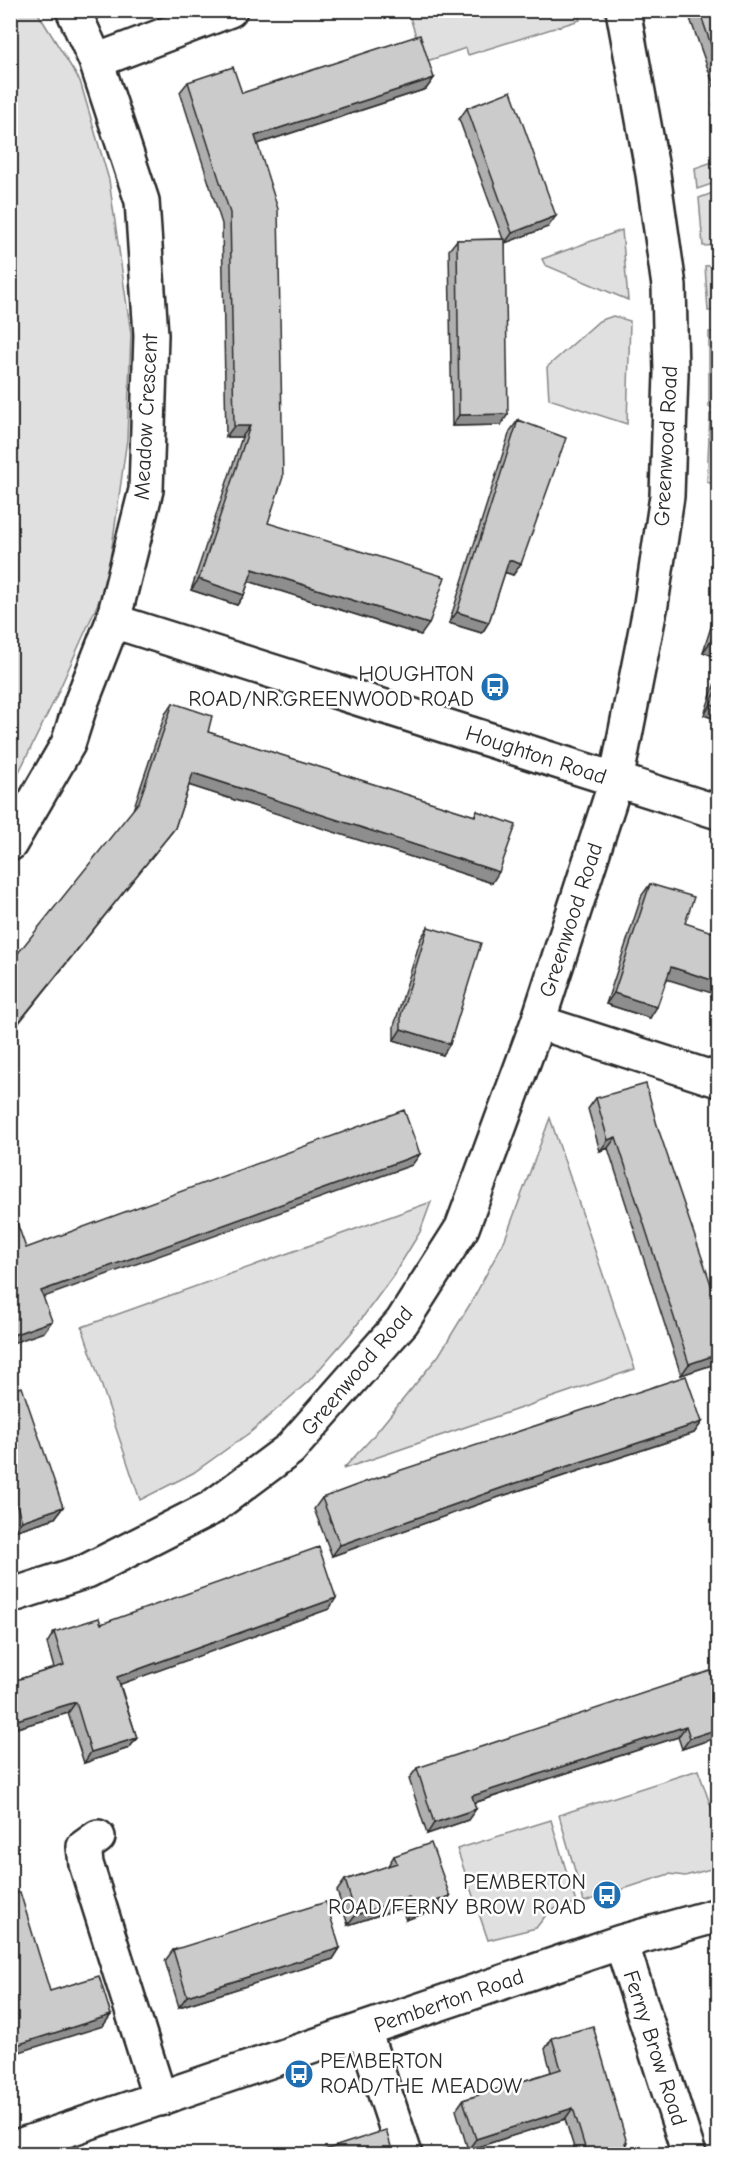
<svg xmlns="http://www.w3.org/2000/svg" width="729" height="2165" font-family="'Comic Neue',sans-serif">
	<rect width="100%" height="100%" fill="#fff"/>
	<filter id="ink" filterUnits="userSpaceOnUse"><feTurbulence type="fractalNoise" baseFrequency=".0167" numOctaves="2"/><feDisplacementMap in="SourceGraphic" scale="12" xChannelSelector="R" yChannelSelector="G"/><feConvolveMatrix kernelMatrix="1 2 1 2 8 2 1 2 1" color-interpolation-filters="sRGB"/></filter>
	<g filter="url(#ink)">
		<!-- green -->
		<path fill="#e0e0e0" stroke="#868686" stroke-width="1.5" d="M36 10 80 81 109 180 131 334 127 439 107 583 56 697 11 788 10 11Z
			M408 11H577L580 20 468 55 466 48 424 62Z
			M718 160V182L697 189 695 168Z
			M718 191V245L703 246 699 198Z
			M622 230 628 300 545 265 542 259Z
			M718 265V311H708L705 266Z
			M613 316 630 321 627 424 549 399 547 367 599 321Z
			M709 332H718V408L709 407Z
			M710 414 718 415V486L707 482Z
			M550 1118 635 1369 343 1469 370 1440 439 1355 472 1301 505 1239Z
			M431 1202 420 1232 393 1276 351 1333 309 1381 252 1431 193 1473 140 1500 82 1327Z
			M698 1770 718 1826V1867L685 1876 669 1874 584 1902 559 1815Z
			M551 1820 576 1903 550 1910 536 1928 488 1940 457 1849Z"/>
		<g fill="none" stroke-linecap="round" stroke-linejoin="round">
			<!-- minor casing -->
			<g stroke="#2b2b2b" stroke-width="38">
				<path id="minor" d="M96 61 230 10
					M113 621 718 812
					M10 844 68 744 81 703 113 621 146 490 151 335 142 201 96 61 73 10
					M538 1022 718 1080
					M10 1596 87 1571 211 1508 290 1449 402 1322 462 1228 538 1022 616 781 651 604 667 496 671 373 669 286 653 174 623 10
					M98 1837 84 1847 86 1864 160 2099
					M621 1942 689 2154
					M364 2030 405 2154
					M10 2149 621 1942 718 1915"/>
			</g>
			<!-- minor -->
			<use href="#minor" stroke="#fff" stroke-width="33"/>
		</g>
		<!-- wall -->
		<path fill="#afafaf" stroke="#2b2b2b" stroke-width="1.5" d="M687 10H718V117L714 104 718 97Z
			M434 78 426 89 258 144 268 523 421 635 249 581 244 595 237 605 191 590 242 437H226L222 224 180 92 188 82 242 93Z
			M467 108 548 227 505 243 501 425 452 426 449 250 457 240 503 239 459 119Z
			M518 420 521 564 513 575 505 572 489 622 482 633 449 623 510 431Z
			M718 605V658L703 652Z
			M718 677V720L704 715 715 683Z
			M173 703 208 732 474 816 477 811 492 883 189 785 175 828 167 838 133 810 165 714Z
			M650 884 685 923 667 979 650 1018 606 1004 642 895Z
			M428 927 443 1055 394 1040V1026L421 938Z
			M596 1098 657 1125 718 1363 681 1375 608 1148 600 1151 588 1109Z
			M10 1391 63 1507 55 1518 14 1531 10 1521Z
			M702 1422 694 1433 499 1497 332 1556 314 1509 322 1498Z
			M329 1609 120 1684 137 1738 129 1748 84 1763 68 1713 10 1730V1682L54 1668 47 1643 54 1632 101 1624Z
			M718 1698V1737L682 1749 678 1737 474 1803 468 1820 427 1834 409 1779 417 1768Z
			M394 1856 450 1896 442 1907 406 1920 401 1908 348 1925 337 1891 345 1880 387 1867Z
			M340 1948 333 1959 179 2007 165 1961 173 1950Z
			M552 2038 627 2143 626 2145 629 2154H576L565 2119 468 2150 456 2110 463 2100 551 2072 545 2049Z"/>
		<!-- shaded-wall -->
		<path fill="#8e8e8e" stroke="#2b2b2b" stroke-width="1.5" d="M434 78 426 89 248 147 255 136Z
			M556 216 548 227 505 243 512 233Z
			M508 414 501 425 452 426 459 415Z
			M234 426H250L242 437H226Z
			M509 560 521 564 513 575 501 571Z
			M253 569 429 624 421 635 245 580Z
			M199 579 244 595 237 605 191 590Z
			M457 612 489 622 482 633 449 623Z
			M711 641 718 644V658L703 652Z
			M711 704 718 706V720L704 715Z
			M193 773 499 872 492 883 185 784Z
			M175 828 167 838 10 1034V1033Z
			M671 967 718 982V995L663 978Z
			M614 993 657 1007 650 1018 606 1004Z
			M401 1029 450 1044 443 1055 394 1040Z
			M616 1137 608 1148 600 1151 608 1140Z
			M420 1154 412 1165 33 1301 41 1291Z
			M52 1321 44 1332 10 1344V1336Z
			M718 1354V1363L681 1375 689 1364Z
			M702 1422 694 1433 499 1497 332 1556 340 1545 507 1486Z
			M63 1507 55 1518 14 1531 22 1521Z
			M336 1598 329 1609 110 1688 117 1677Z
			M76 1702 68 1713 10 1730V1722Z
			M686 1726 678 1737 464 1806 472 1796Z
			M718 1729V1737L682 1749 690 1738Z
			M137 1738 129 1748 84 1763 91 1752Z
			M476 1809 468 1820 427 1834 434 1823Z
			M450 1896 442 1907 406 1920 414 1909Z
			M409 1897 401 1908 348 1925 356 1915Z
			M340 1948 333 1959 179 2007 187 1996Z
			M111 2015 103 2026 10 2055V2047Z
			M573 2108 565 2119 468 2150 476 2139Z"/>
		<!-- building -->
		<path fill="#cbcbcb" stroke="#2b2b2b" stroke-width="1.5" d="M699 10H718V65Z
			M420 35 434 78 255 136 278 209 283 477 268 523 445 577 429 624 253 569 244 595 199 579 250 426H234L230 213 188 82 233 67 242 93Z
			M511 91 556 216 512 233 467 108Z
			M505 239 508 414 459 415 457 240Z
			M518 420 566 438 521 564 509 560 489 622 457 612Z
			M718 617V644L711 641Z
			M718 683V706L711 704Z
			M173 703 212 716 208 732 475 816 477 811 516 825 499 872 193 773 175 828 10 1033V963L139 802Z
			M650 884 694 897 685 923 718 934V982L671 967 657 1007 614 993Z
			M428 927 481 943 450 1044 401 1029V1015Z
			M646 1084 657 1125 718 1305V1354L689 1364 616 1137 608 1140 596 1098Z
			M404 1110 420 1154 41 1291 52 1321 10 1336V1203L26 1248Z
			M686 1376 702 1422 507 1486 340 1545 322 1498 365 1482Z
			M22 1387 63 1507 22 1521 12 1491H10V1391Z
			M319 1547 336 1598 117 1677 137 1738 91 1752 76 1702 10 1722V1682L64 1665 54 1632 99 1618 101 1624Z
			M710 1671 718 1698V1729L690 1738 686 1726 472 1796 476 1809 434 1823 417 1768Z
			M431 1843 450 1896 414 1909 409 1897 356 1915 345 1880 397 1863 394 1856Z
			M20 1892 50 1991 99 1976 111 2015 10 2047V1895Z
			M326 1902 340 1948 187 1996 173 1950Z
			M593 2026 627 2143H625L629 2154H587L573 2108 476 2139 463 2100 561 2069 552 2038Z
			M386 2130 393 2153 396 2151 399 2154H312Z
			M256 2148 258 2154H236Z"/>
	</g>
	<!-- icons -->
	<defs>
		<g id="bus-disc" transform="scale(1.5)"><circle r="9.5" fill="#1f6fb2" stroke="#fff"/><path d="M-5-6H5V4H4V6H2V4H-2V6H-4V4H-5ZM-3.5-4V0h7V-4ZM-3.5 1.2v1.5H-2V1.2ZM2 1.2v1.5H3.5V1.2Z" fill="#fff"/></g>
	</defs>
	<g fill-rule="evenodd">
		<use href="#bus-disc" x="495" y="687"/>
		<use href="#bus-disc" x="607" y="1895"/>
		<use href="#bus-disc" x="299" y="2074"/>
	</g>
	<g text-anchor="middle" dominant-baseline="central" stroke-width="5" stroke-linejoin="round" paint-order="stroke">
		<!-- street labels -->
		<g font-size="22" fill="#2b2b2b" stroke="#fff">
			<text transform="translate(146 417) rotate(-87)">Meadow Crescent</text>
			<text transform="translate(666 446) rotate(-87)">Greenwood Road</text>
			<text transform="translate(536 755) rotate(18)">Houghton Road</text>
			<text transform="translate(571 920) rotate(-72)">Greenwood Road</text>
			<text transform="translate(357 1371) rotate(-50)">Greenwood Road</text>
			<text transform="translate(449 2001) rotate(-19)">Pemberton Road</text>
			<text transform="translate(655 2048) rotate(72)">Ferny Brow Road</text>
		</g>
		<!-- poi labels -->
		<g font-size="22" fill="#2b2b2b" stroke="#fff" text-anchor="end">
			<text x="474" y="674">HOUGHTON<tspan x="474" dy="25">ROAD/NR.GREENWOOD ROAD</tspan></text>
			<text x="586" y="1882">PEMBERTON<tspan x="586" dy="25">ROAD/FERNY BROW ROAD</tspan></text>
			<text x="320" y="2061" text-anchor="start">PEMBERTON<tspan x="320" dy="25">ROAD/THE MEADOW</tspan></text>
		</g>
	</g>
	<!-- margin -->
	<rect width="729" height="2165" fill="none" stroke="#fff" stroke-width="36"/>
	<rect x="18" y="18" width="693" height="2129" fill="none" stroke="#2b2b2b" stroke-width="2" filter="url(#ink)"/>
</svg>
